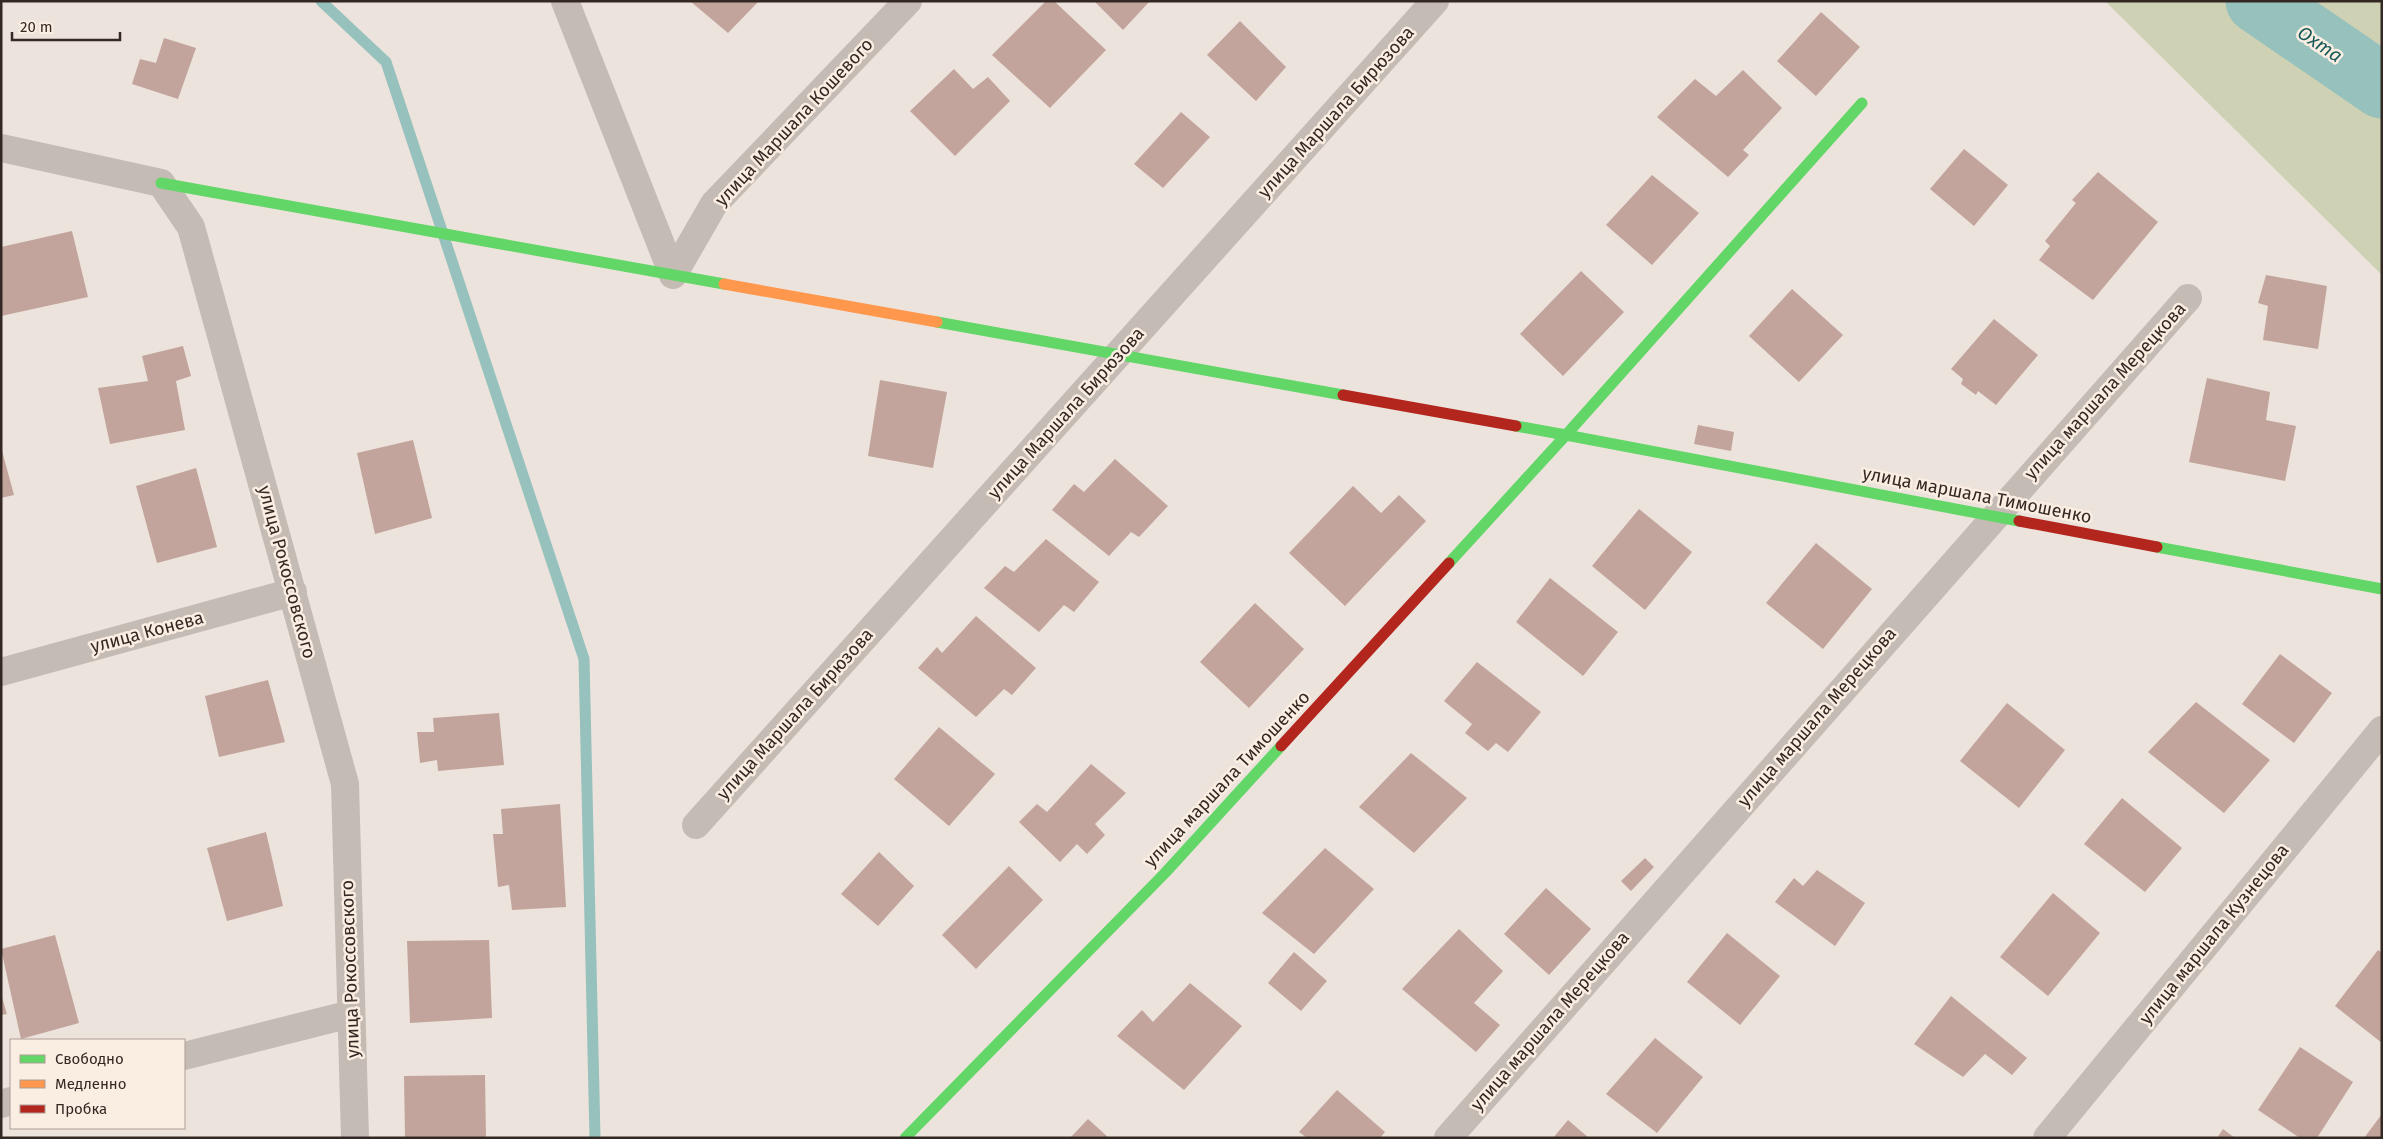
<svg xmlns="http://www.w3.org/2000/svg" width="2383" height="1139" font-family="'Fira Sans',sans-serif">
	<rect width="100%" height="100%" fill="#ece3dc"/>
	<!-- green -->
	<path fill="#ced1b4" d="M2105 1H2382V275Z"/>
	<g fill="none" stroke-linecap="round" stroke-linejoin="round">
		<!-- stream -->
		<path stroke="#96c1bd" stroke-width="11" d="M321 1 386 62 584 659 595 1138"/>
		<!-- river -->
		<path stroke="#96c1bd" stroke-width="65" d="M2258 1 2382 86"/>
	</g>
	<!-- building -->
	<path fill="#c2a49c" d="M690 1H759L728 33Z
		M1046 1H1054L1106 50 1050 108 992 55Z
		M1094 1H1150L1123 30Z
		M1821 12 1860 47 1816 96 1777 61Z
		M1240 21 1286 67 1256 101 1207 55Z
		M164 38 196 48 178 99 132 84 140 59 156 63Z
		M954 69 973 89 988 77 1010 101 955 156 910 111Z
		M1743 70 1782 108 1743 150 1749 155 1728 177 1657 117 1695 79 1716 96Z
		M1181 112 1210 137 1163 188 1134 164Z
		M1964 149 2008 185 1974 226 1930 189Z
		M2098 172 2158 222 2093 300 2039 260 2050 246 2045 241 2076 203 2072 200Z
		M1652 175 1699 213 1652 265 1606 225Z
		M72 231 88 297 1 316V247Z
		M1581 271 1624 312 1563 376 1520 334Z
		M2266 275 2327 286 2318 349 2263 340 2268 306 2258 303Z
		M1792 289 1843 335 1799 382 1749 336Z
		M1994 319 2038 355 1996 405 1978 391 1976 395 1961 384 1963 379 1951 369Z
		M183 346 191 376 176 381 185 430 110 444 98 388 148 381 142 356Z
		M2207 378 2270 392 2266 420 2296 426 2285 481 2189 462Z
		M880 380 947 392 933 468 868 456Z
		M1698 425 1734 432 1731 451 1694 444Z
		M413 440 432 518 375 534 357 453Z
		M1 447 14 495 1 498Z
		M1115 459 1168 506 1139 537 1131 532 1109 556 1052 510 1074 484 1084 492Z
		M196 468 217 547 157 563 136 486Z
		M1353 486 1381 513 1399 495 1426 521 1345 606 1289 553Z
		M1639 509 1692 552 1645 610 1592 566Z
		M1046 539 1099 582 1074 612 1064 605 1039 632 984 588 1005 566 1014 572Z
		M1816 543 1872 589 1823 649 1766 603Z
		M1550 578 1618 632 1583 676 1516 622Z
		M1255 603 1304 649 1249 708 1200 662Z
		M976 616 1036 668 1012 695 1004 689 976 717 918 668 937 647 942 653Z
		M2280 654 2332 693 2294 743 2242 704Z
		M1477 662 1541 712 1508 752 1496 743 1488 751 1465 733 1472 724 1444 701Z
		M268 680 285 742 219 757 205 696Z
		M2196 702 2270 760 2224 813 2148 752Z
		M2007 703 2065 750 2019 808 1960 761Z
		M499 713 504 765 438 771 437 760 420 763 417 732H434L433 718Z
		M939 727 995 774 949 826 894 779Z
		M1411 753 1467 798 1414 853 1359 807Z
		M1091 764 1126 793 1095 824 1105 835 1087 854 1077 844 1060 862 1019 822 1037 804 1047 812Z
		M2122 798 2182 848 2145 892 2084 844Z
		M560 804 566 907 512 910 509 885 498 887 493 834H503L501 809Z
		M266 832 283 906 227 921 207 848Z
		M1325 848 1374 889 1314 954 1262 913Z
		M879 852 914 886 878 926 841 894Z
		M1645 858 1654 867 1631 891 1621 881Z
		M1009 866 1043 900 976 969 942 935Z
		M1817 870 1865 903 1835 946 1775 902 1794 878 1803 886Z
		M1546 888 1591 929 1549 975 1504 934Z
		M2053 893 2100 933 2048 996 2000 957Z
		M1459 929 1503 971 1474 1003 1500 1025 1476 1052 1402 989Z
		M1727 933 1780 976 1740 1025 1687 982Z
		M55 935 79 1023 21 1039 1 949Z
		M489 940 492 1018 410 1023 407 941Z
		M2378 950 2382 953V1043L2335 1006Z
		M1294 952 1327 981 1301 1011 1268 983Z
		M1190 983 1242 1026 1184 1090 1117 1036 1142 1010 1153 1022Z
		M1 994 7 1014 1 1015Z
		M1951 996 2027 1058 2012 1075 1985 1054 1963 1077 1914 1044Z
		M1655 1038 1703 1077 1657 1133 1606 1094Z
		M2300 1047 2353 1082 2317 1138H2300L2258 1110Z
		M485 1075 486 1138H405L404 1076Z
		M1337 1090 1385 1132 1380 1138H1307L1299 1132Z
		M2382 1114V1138H2364Z
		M1088 1119 1109 1138H1070Z
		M1568 1120 1589 1138H1553Z
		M2223 1129 2235 1138H2217Z"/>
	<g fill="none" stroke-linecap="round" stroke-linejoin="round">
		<!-- street -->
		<path stroke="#c4bbb5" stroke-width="28" d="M565 1 673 275
			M1 148 161 183 191 227 345 784 355 1138
			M673 275 714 204 908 1
			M1 672 293 592
			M696 825 1435 1
			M184 1056 351 1014
			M1 1104 11 1101
			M1448 1138 2188 298
			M2047 1138 2382 730"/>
		<!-- fast -->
		<path stroke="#63d668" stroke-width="11" d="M161 183 724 284
			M937 322 1343 395
			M1516 426 1566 435 1862 103
			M2157 547 2382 589
			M1449 563 1566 435 2019 521
			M905 1138 1165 873 1281 746"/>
		<!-- slow -->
		<path stroke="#ff974d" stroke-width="11" d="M724 284 937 322"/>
		<!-- jam -->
		<path stroke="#b3261e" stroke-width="11" d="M1343 395 1516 426
			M2019 521 2157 547
			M1281 746 1449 563"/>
	</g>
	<g text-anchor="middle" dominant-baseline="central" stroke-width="5" stroke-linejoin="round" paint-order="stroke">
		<!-- street labels -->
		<g font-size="18" fill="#342824" stroke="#faede1">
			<text transform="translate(1336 112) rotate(-48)">улица Маршала Бирюзова</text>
			<text transform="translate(794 122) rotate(-47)">улица Маршала Кошевого</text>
			<text transform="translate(2105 391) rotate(-48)">улица маршала Мерецкова</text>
			<text transform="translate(1066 413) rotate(-48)">улица Маршала Бирюзова</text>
			<text transform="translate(1977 495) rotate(11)">улица маршала Тимошенко</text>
			<text transform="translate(287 572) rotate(75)">улица Рокоссовского</text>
			<text transform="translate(147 632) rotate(-15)">улица Конева</text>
			<text transform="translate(795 714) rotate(-48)">улица Маршала Бирюзова</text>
			<text transform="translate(1817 717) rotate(-49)">улица маршала Мерецкова</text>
			<text transform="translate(1227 779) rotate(-47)">улица маршала Тимошенко</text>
			<text transform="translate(2214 934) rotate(-51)">улица маршала Кузнецова</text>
			<text transform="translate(350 969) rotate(-92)">улица Рокоссовского</text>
			<text transform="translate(1550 1021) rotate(-49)">улица маршала Мерецкова</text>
		</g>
		<!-- water labels -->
		<g font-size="19" font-style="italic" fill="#165959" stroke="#faede1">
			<text transform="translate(2320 44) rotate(34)">Охта</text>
		</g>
	</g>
	<!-- border -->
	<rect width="2383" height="1139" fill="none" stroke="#342824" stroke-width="5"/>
	<!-- legend -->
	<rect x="10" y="1039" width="175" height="90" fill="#faede1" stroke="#ab9e95"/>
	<rect x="20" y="1055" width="25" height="8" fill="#63d668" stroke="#ab9e95"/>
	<text x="55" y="1064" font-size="15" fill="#342824">Свободно</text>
	<rect x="20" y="1080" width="25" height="8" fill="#ff974d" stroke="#ab9e95"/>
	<text x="55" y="1089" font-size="15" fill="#342824">Медленно</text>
	<rect x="20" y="1105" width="25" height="8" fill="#b3261e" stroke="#ab9e95"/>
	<text x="55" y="1114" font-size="15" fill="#342824">Пробка</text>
	<!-- scale -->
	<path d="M12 32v8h108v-8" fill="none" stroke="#342824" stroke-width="2.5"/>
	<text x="20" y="32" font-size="15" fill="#342824" stroke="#faede1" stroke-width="4" paint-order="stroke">20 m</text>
</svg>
